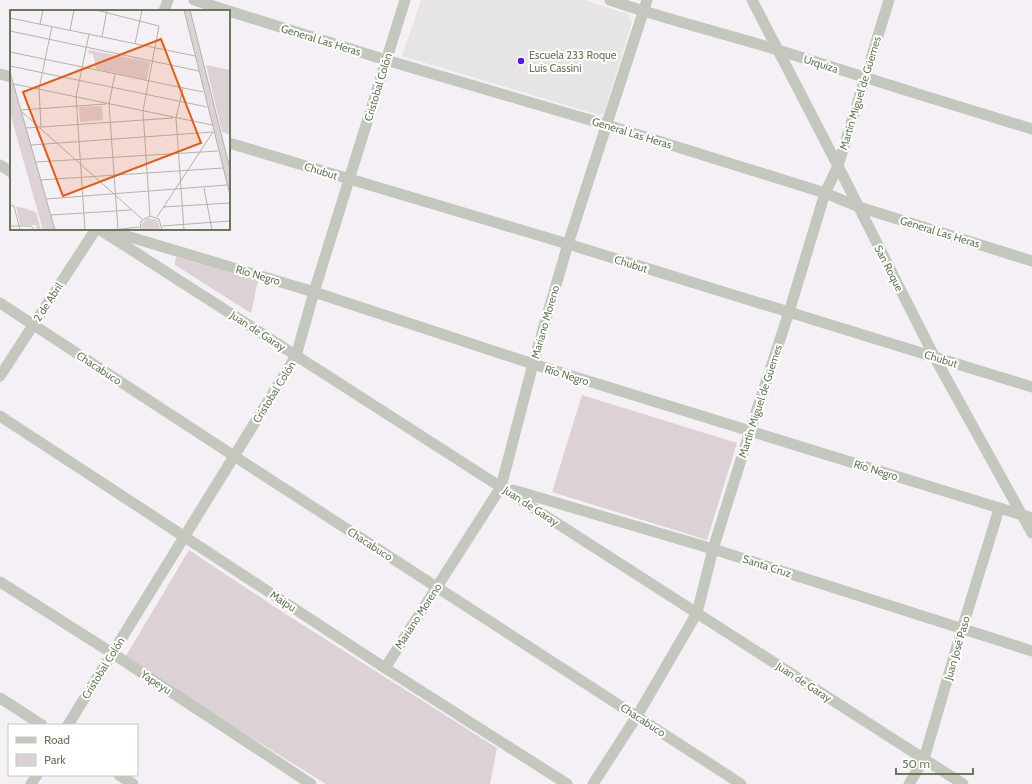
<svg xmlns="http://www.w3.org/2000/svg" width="1032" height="784" font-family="Cabin,sans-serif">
	<rect width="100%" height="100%" fill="#f5f0f5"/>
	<!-- built -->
	<path fill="#e6e4e5" d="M421 0H584L628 14 632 22 604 113 599 115 402 56Z"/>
	<!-- green -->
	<path fill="#dcd1d5" d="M177 257 258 281 251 313 175 265V260Z
		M582 395 737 443 707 540 552 492Z
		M189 550 284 613 497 748 490 784H326L216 716 126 656Z"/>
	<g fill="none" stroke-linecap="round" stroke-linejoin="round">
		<!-- minor -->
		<path stroke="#c3c7be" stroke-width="11" d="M194 0 229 11
			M610 0C665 19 722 33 778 50 863 77 947 103 1032 129
			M752 0 838 166 935 358 1032 533
			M164 11 168 0
			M229 11 386 60 607 125 825 193 859 207 1032 261
			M0 74 11 77
			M229 143 568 244 1032 387
			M0 165 11 172
			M99 229 963 784
			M110 231 314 292 533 364 1032 518
			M0 303 234 456 741 784
			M0 376 96 229
			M0 416 385 668 567 784
			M513 490 713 549 1032 651
			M0 582 112 653 311 784
			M385 668 501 487 533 364 568 244 647 0
			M0 698 42 725
			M68 725 296 356 314 292 405 0
			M119 775 133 784
			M31 784 37 775
			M593 784 637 716 697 613 713 549 750 431 789 312 825 193 838 166 889 0
			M909 784 924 759 962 629 999 509"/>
	</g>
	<!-- markers -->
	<circle fill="#5415f0" stroke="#fff" stroke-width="1.5" cx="521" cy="61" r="4"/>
	<g text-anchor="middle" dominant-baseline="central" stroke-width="4" stroke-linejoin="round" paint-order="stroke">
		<!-- street labels -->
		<g font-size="11" fill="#687859" stroke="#fff">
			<text transform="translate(321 40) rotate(17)">General Las Heras</text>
			<text transform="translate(821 64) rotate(18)">Urquiza</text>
			<text transform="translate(378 87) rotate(-73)">Cristobal Colón</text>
			<text transform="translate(860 93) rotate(-73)">Martín Miguel de Güemes</text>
			<text transform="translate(632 133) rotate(17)">General Las Heras</text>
			<text transform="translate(321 171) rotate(17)">Chubut</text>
			<text transform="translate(940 232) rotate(17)">General Las Heras</text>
			<text transform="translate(631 264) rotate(17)">Chubut</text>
			<text transform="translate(889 268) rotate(63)">San Roque</text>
			<text transform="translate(258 275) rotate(16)">Río Negro</text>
			<text transform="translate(48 302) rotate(-57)">2 de Abril</text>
			<text transform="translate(545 322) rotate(-74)">Mariano Moreno</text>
			<text transform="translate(258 331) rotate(33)">Juan de Garay</text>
			<text transform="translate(941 359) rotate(17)">Chubut</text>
			<text transform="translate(99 368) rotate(33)">Chacabuco</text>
			<text transform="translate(567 375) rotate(17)">Río Negro</text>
			<text transform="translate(274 392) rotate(-58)">Cristobal Colón</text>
			<text transform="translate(760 401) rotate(-72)">Martín Miguel de Güemes</text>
			<text transform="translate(876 470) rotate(17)">Río Negro</text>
			<text transform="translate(531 506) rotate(33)">Juan de Garay</text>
			<text transform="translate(370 544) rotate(33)">Chacabuco</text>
			<text transform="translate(767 566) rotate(18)">Santa Cruz</text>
			<text transform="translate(283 601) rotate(33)">Maipu</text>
			<text transform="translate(418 616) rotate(-57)">Mariano Moreno</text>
			<text transform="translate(957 648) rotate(-74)">Juan José Paso</text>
			<text transform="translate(103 668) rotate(-58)">Cristobal Colón</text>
			<text transform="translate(156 682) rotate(33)">Yapeyu</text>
			<text transform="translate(804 682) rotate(33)">Juan de Garay</text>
			<text transform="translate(643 720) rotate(33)">Chacabuco</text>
		</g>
		<!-- poi labels -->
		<g font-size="11" fill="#687859" stroke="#fff" text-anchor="start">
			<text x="529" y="55">Escuela 233 Roque<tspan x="529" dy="13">Luis Cassini</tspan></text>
		</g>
	</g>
	<!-- overview -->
	<g transform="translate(10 10)">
		<rect width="220" height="220" fill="#f5f0f5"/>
		<path d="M174 0H180L220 159V185ZM79 40 140 52 137 70 86 59 83 44 78 43ZM196 55 220 60V125L212 122ZM0 62 45 220H33L0 103ZM92 96 93 110 70 112 69 97ZM6 196 26 202 31 220H27L26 215H10ZM138 208 148 210 150 220H131L132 213Z" fill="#dcd1d5"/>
		<path fill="none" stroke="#b0b5a9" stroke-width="1" d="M86 0 149 16 133 101 140 206M174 0 220 185M180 0 220 159M0 8 185 46M30 14 33 0M60 20 64 0M0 21 189 61M92 27 97 0M125 34 132 0M0 42 193 82M0 56 197 97M0 62 45 220M105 64 99 94 108 220M4 74 202 115M173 78 166 108 174 220M10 100 96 94M12 102 132 209M31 117 29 79 42 16M16 118 163 108M21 135 203 122M26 152 208 141M30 170 213 158M194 178 202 220M36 189 217 175M0 195 4 196 10 220M153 197 220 193M41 205 121 200M147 207 203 122M0 216H21L25 220M152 216 220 211M75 220 66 87 79 24M104 220 129 217M130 220 131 211 140 206 149 209 152 220"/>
		<path fill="#e8590c" fill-opacity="0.15" stroke="#e8590c" stroke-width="2" d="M151 29 191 133 53 186 13 82Z"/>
		<rect width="220" height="220" fill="none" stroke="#687859" stroke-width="2"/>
	</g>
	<!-- legend -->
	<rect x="8" y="724" width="130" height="52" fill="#ffffff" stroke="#c3c9bd"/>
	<rect x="16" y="737" width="20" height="6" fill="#c3c7be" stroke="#c3c9bd"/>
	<text x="44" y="744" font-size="12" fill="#687859">Road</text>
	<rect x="16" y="754" width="20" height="12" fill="#dcd1d5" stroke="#c3c9bd"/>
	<text x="44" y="764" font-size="12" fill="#687859">Park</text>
	<!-- scale -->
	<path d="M896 768v6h77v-6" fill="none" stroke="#687859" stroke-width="2"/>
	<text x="902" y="768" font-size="12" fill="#687859" stroke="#ffffff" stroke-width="3" paint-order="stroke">50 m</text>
</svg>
